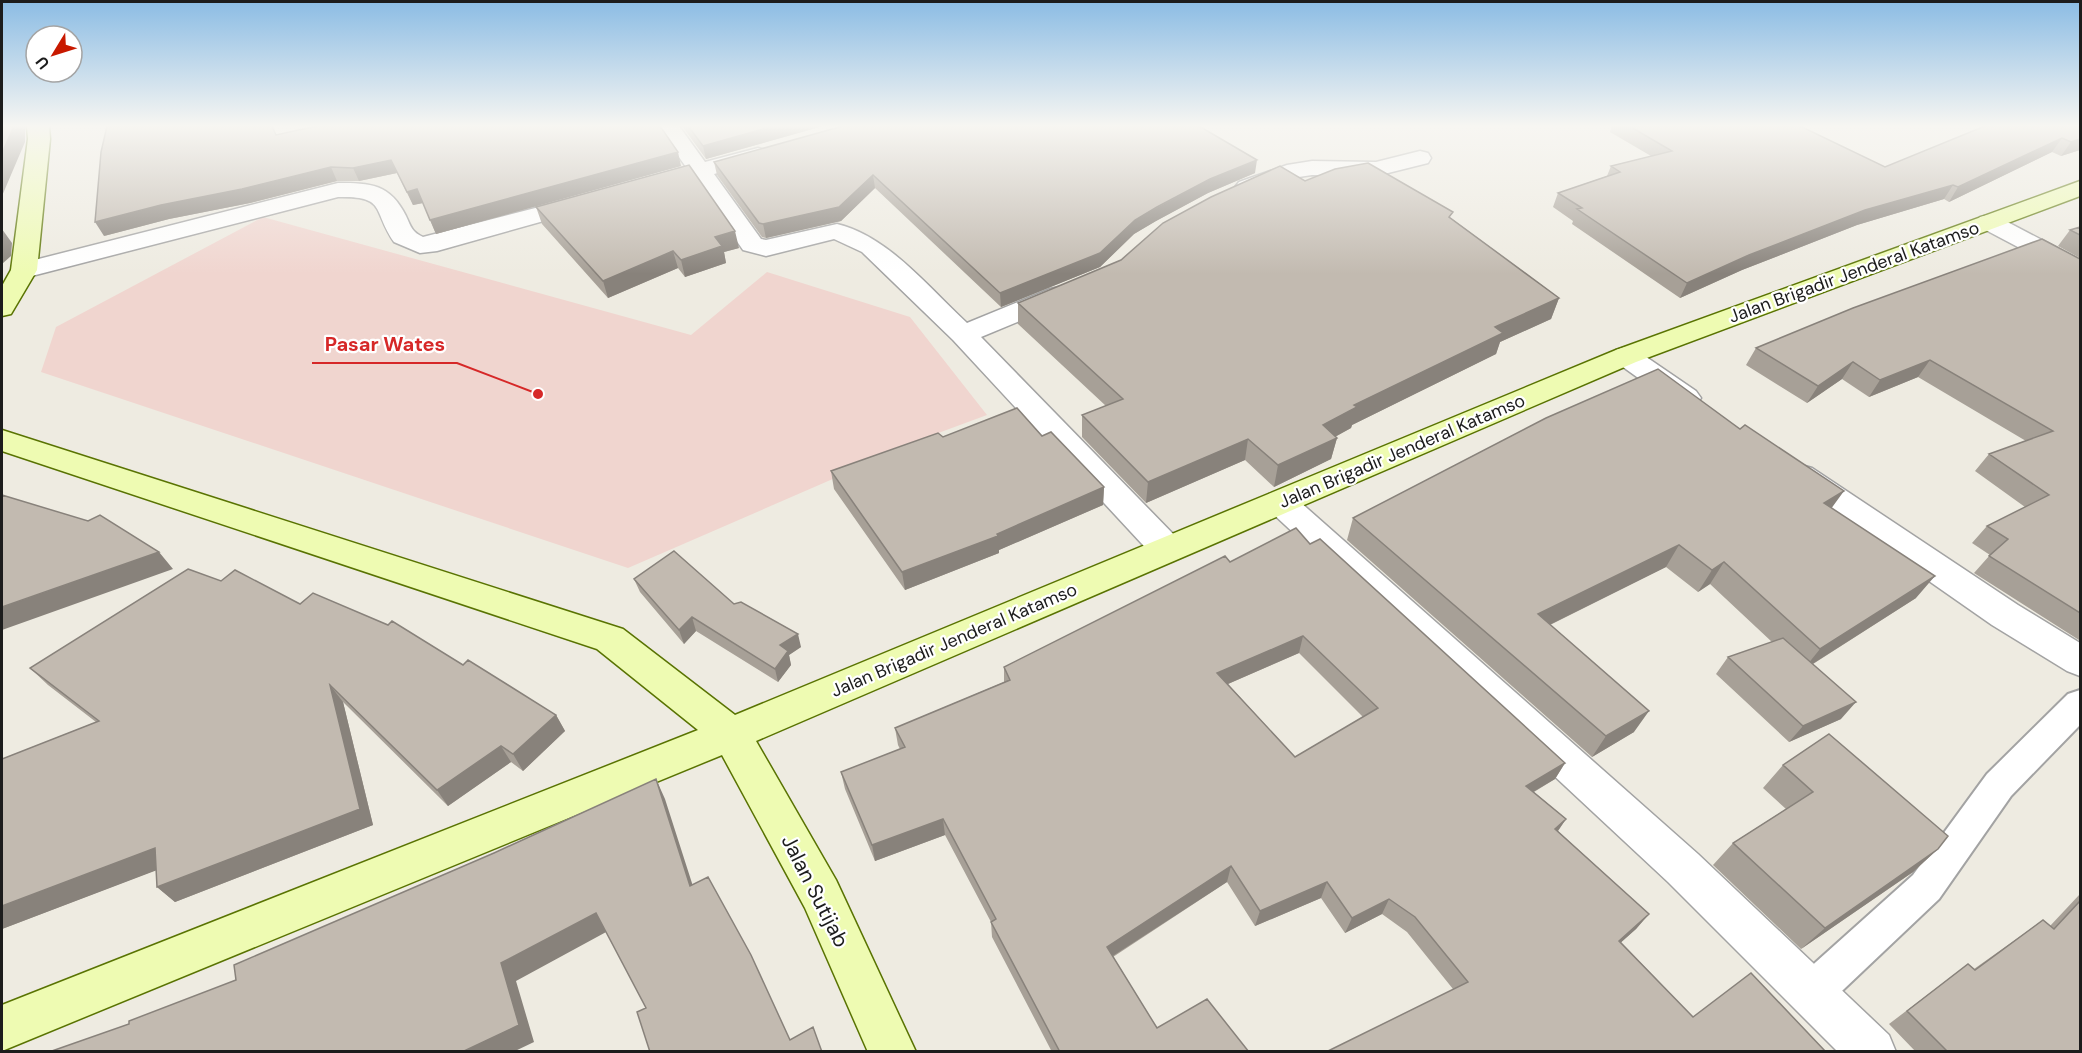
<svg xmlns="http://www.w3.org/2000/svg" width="2082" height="1053" font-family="'DM Sans',sans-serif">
	<rect width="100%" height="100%" fill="#eeebe1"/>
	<!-- commercial -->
	<path fill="#f0d5cf" d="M263 217 691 335 767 272 910 317 987 415 941 432 628 568 41 372 56 327Z"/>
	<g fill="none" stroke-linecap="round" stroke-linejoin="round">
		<!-- lane casing -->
		<g stroke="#a3a3a3" stroke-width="4">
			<path id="lane" d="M2080 690V725L2011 796 1939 899 1825 1007 1811 1013 1797 1007 1791 993 1797 979 1913 875 1987 774 2068 694Z"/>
		</g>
		<!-- street casing -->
		<g stroke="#a3a3a3" stroke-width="3">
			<path id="street" d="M657 126H679L705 162 758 148 766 150 769 155 766 160 714 174 761 239 766 240 837 224C888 236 929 288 967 323L1050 289 1059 287 1068 289 1072 295 1068 301 981 337 1179 540 1184 549 1179 558 1167 561 1155 558 953 340 862 252 834 239 766 256 743 250 694 179 651 191 643 189 639 184 643 179 686 167Z
				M1420 151 1428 153 1431 158 1428 163 1376 176 1312 175 1292 178 1247 194 1239 192 1235 187 1239 182 1287 165 1312 161 1376 162Z
				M338 183C371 183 390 184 406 216 411 227 412 232 423 237L582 196 590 198 594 203 590 208 437 251 420 253 394 242C372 210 387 196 338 197L24 278 15 275 11 270 15 265Z
				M1989 215 1998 217 2080 260V278L2071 275 1980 227 1977 222 1980 217Z
				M1626 347 1636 350 1696 391 1701 398 1696 405 1686 407 1676 405 1616 362 1612 356 1616 350Z
				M1801 465 1812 468 2018 605 2080 643V676L2067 671 1992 625 1790 484 1785 476 1790 468Z
				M1280 491 1291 494 1698 854 1889 1035 1896 1052H1838L1668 882 1269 510 1264 502 1269 494Z"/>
		</g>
		<!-- secondary casing -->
		<g stroke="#597302" stroke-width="3">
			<path id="secondary" d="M27 126H49L50 139 37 270 11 314 2 316V286L11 270 28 139Z
				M2080 181V196L1636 362 756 741 836 880 916 1052H868L805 908 722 755 2 1051V1005L698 730 597 649 2 451V430L623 629 735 715 1616 350Z"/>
		</g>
		<!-- lane -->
		<use href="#lane" fill="#fff" fill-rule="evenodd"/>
		<!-- street -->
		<use href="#street" fill="#fff" fill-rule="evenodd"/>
		<!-- secondary -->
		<use href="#secondary" fill="#eefbb2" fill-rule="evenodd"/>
	</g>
	<!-- wall -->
	<path fill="#a7a097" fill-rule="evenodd" d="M682 126H823L706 159Z
		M1612 126H1800L1885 167 2080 126V150L2061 156 2052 152 1949 202 1944 199 1857 225 1742 270 1680 298 1572 224 1573 221 1553 207 1558 193 1607 176 1611 166 1651 156 1610 132Z
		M277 134 681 166 436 234 423 203 413 205 397 173 359 181H337L250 203 169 219 104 236Z
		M714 162 1255 173 1208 193 1156 221 1134 234 1100 267 1001 307 875 188 841 221 766 238 762 237 717 175Z
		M1305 181 1451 218 1559 298 1551 319 1500 342 1496 354 1352 425 1351 428 1335 437 1337 438 1331 459 1274 487 1245 460 1146 503 1082 437V415L1106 406 1018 324V303L1121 260Z
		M536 207 739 248 724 252 726 263 685 277 678 268 608 298 542 224Z
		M2080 227V258L2058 246 2070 230Z
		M2080 259V638L2079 640 1974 573 1990 555 1972 543 1987 526 2025 507 1975 471 1989 454 2026 441 1918 377 1869 397 1842 379 1807 403 1746 365 1756 348Z
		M1042 436 1104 487 1103 505 999 550V553L905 590 834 489 831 471 943 437Z
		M1832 508 1916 598 1813 664 1841 719 1789 742 1716 674 1728 657 1772 642 1710 584 1698 592 1666 567 1550 625 1634 732 1592 757 1347 540 1353 518Z
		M1310 544 1565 763 1555 779 1534 792 1566 819 1558 831 1649 914 1636 929 1621 942 1693 1017 1826 1052 1453 989 1407 932 1382 914 1345 933 1321 898 1255 926 1227 882 1113 957 1157 1028 1249 1052H1052L992 937 991 922 945 835 875 861 845 789 841 772 900 749 898 745 895 728 1004 682V667L1230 562ZM1299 653 1363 717 1295 757 1228 684Z
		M634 579 734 604 801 647 789 655 791 665 778 682 696 631 684 644 640 592Z
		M221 581 300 604 463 665 556 715 565 731 523 771 511 762 448 806 343 702 373 825 175 902 157 887 156 870 2 929V759L96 722 48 685 30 668Z
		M1783 765 1938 849 1913 872 1801 949 1713 865 1733 843 1786 809 1763 788Z
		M2080 894V1052H1916L1889 1024 1968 964 1974 969 2043 920 2050 926Z"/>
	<!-- shaded-wall -->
	<path fill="#88827b" d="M14 126H25V142L2 196V153Z
		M774 126H823L706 159 703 146Z
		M2062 138 2052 152 1949 202 1958 187Z
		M2080 139V150L2061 156 2071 142Z
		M678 152 681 166 436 234 430 220Z
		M391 160 397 173 359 181 353 168Z
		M1257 160 1255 173 1208 193 1156 221 1134 234 1100 267 1001 307 1000 293 1210 179Z
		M331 167 337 181 250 203 169 219 104 236 95 222 161 205Z
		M873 175 875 188 841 221 766 238 763 224Z
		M1953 185 1944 199 1857 225 1742 270 1680 298 1687 283 1749 255 1865 210Z
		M417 189 423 203 413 205 407 192Z
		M2 229 12 243 11 256 2 264Z
		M735 231 739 248 724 252 726 263 685 277 681 260 715 237Z
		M673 251 678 268 608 298 603 281Z
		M1559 298 1551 319 1500 342 1496 354 1352 425 1351 428 1318 446 1323 425 1354 405 1495 327Z
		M1930 360 1918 377 1869 397 1880 380Z
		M1853 362 1842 379 1807 403 1818 386Z
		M1337 438 1331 459 1274 487 1278 465Z
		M1248 439 1245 460 1146 503 1148 482Z
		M1104 487 1103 505 999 550V553L905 590 902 572 997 534Z
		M1844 491 1828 513 1824 503Z
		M1679 545 1666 567 1527 636 1538 614Z
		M159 552 173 569 2 630V607Z
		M1724 562 1710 584 1698 592 1712 570Z
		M1935 576 1916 598 1803 670 1820 649Z
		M692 617 696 631 684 644 679 630Z
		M798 634 801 647 789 655 791 665 778 682 775 669 780 645Z
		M1303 636 1299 653 1214 690 1217 673Z
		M330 685 343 702 373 825 175 902 157 887Z
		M1856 702 1841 719 1789 742 1803 726Z
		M1649 711 1634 732 1592 757 1606 736Z
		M556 715 565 731 523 771 513 754Z
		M501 746 511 762 448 806 437 790Z
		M1565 763 1555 779 1516 802 1526 786Z
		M656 779 665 799 699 905 690 886Z
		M943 819 945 835 875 861 872 845Z
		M1566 819 1555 835V829Z
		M155 848 173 864 2 929V906Z
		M1938 849 1913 872 1801 949 1825 928Z
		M1231 866 1227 882 1105 961 1107 947Z
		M1327 882 1321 898 1255 926 1260 911Z
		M1389 899 1382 914 1345 933 1352 918Z
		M596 913 608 931 516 981 534 1042 513 1052H462L501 963Z
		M1649 914 1636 929 1607 955 1619 941Z"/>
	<!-- building -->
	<path fill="#c2bab0" stroke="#88827b" stroke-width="1.5" fill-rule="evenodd" d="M2 126H14L2 153Z
		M107 126H272L276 135 317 126H660L678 152 430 220 417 189 407 192 391 160 353 168 331 167 242 189 161 205 95 222 101 152Z
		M688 126H774L703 146Z
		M843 126H1199L1257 160 1210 179 1157 207 1135 220 1100 253 1000 293 873 175 839 207 763 224 759 223 714 162Z
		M1629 126H1800L1885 167 1985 126H2080V139L2071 142 2062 138 1958 187 1953 185 1865 210 1749 255 1687 283 1577 209 1582 208 1558 193 1620 172 1611 166 1672 151Z
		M1368 163 1453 212 1449 217 1559 298 1495 327 1503 333 1354 405 1357 407 1323 425 1337 438 1278 465 1248 439 1148 482 1082 415 1123 399 1018 303 1121 260 1163 223 1211 197 1280 166 1305 181 1335 169Z
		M689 165 735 231 715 237 722 246 681 260 673 251 603 281 536 207Z
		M2080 227V235L2070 230Z
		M2042 239 2080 259V613L1989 556 2008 539 1987 526 2049 495 1989 454 2053 431 1930 360 1880 380 1853 362 1818 386 1756 348 1853 308Z
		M1658 369 1740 429 1745 425 1844 491 1824 503 1935 576 1820 649 1724 562 1712 570 1679 545 1538 614 1649 711 1606 736 1353 518 1546 418Z
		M1017 408 1042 436 1051 432 1104 487 997 534 998 536 902 572 831 471 938 433 943 437Z
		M2 495 88 521 100 515 159 552 2 607Z
		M1296 528 1310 544 1320 539 1565 763 1526 786 1566 819 1555 829 1649 914 1619 941 1693 1017 1751 973 1826 1052H1326L1468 982 1415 917 1389 899 1352 918 1327 882 1260 911 1231 866 1107 947 1157 1028 1207 999 1249 1052H1060L991 922 996 919 943 819 872 845 841 772 905 747 895 728 1010 680 1004 667 1225 556 1230 562ZM1303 636 1378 708 1295 757 1217 673Z
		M674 551 734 604 741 602 798 634 780 645 788 651 775 669 692 617 679 630 634 579Z
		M188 569 221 581 235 570 300 604 313 593 388 625 392 621 463 665 468 660 556 715 513 754 501 746 437 790 330 685 360 809 157 887 155 848 2 906V759L99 721 30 668Z
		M1783 638 1856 702 1803 726 1728 657Z
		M1829 734 1948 836 1938 849 1825 928 1733 843 1813 792 1783 765Z
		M656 779 690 886 708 877 751 955 790 1040 813 1027 822 1052H650L637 1012 646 1008 596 913 501 963 519 1025 462 1052H49L129 1024V1021L236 980 234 965 494 853Z
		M2080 901V1052H1948L1907 1011 1968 964 1975 970 2043 920 2054 929Z"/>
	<!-- sky -->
	<linearGradient id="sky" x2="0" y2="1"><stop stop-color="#8bbce4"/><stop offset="0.46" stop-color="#f7f6f2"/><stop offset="1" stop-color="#f7f6f2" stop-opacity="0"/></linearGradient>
	<rect width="2082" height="274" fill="url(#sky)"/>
	<g text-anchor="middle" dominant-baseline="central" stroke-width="4.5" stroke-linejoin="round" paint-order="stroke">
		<!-- street labels -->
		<g font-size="18" fill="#1c1c1c" stroke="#fff">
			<text transform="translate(1854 272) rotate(-20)">Jalan Brigadir Jenderal Katamso</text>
			<text transform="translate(1402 451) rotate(-23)">Jalan Brigadir Jenderal Katamso</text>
			<text transform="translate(954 640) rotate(-23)">Jalan Brigadir Jenderal Katamso</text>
		</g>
		<!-- near-street labels -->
		<g font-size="21" fill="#1c1c1c" stroke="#fff">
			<text transform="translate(815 891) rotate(63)">Jalan Sutijab</text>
		</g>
	</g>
	<!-- callouts -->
	<path fill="none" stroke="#d62828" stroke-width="2" d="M538 394L457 363H312"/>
	<circle fill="#d62828" stroke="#fff" stroke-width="2" cx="538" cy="394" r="6"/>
	<g font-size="20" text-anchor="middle" font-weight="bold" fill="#d62828" stroke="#fff" stroke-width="4.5" stroke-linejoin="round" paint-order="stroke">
		<text x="385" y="351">Pasar Wates</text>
	</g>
	<!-- border -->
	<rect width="2082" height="1053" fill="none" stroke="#1c1c1c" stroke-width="6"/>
	<!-- north arrow -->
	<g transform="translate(54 54) rotate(232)"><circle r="28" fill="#ffffff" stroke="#a4a4a4" stroke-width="1.5"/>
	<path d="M0-4.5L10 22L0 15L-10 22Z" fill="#c81900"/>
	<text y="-9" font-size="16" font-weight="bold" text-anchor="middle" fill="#1c1c1c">U</text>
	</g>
</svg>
